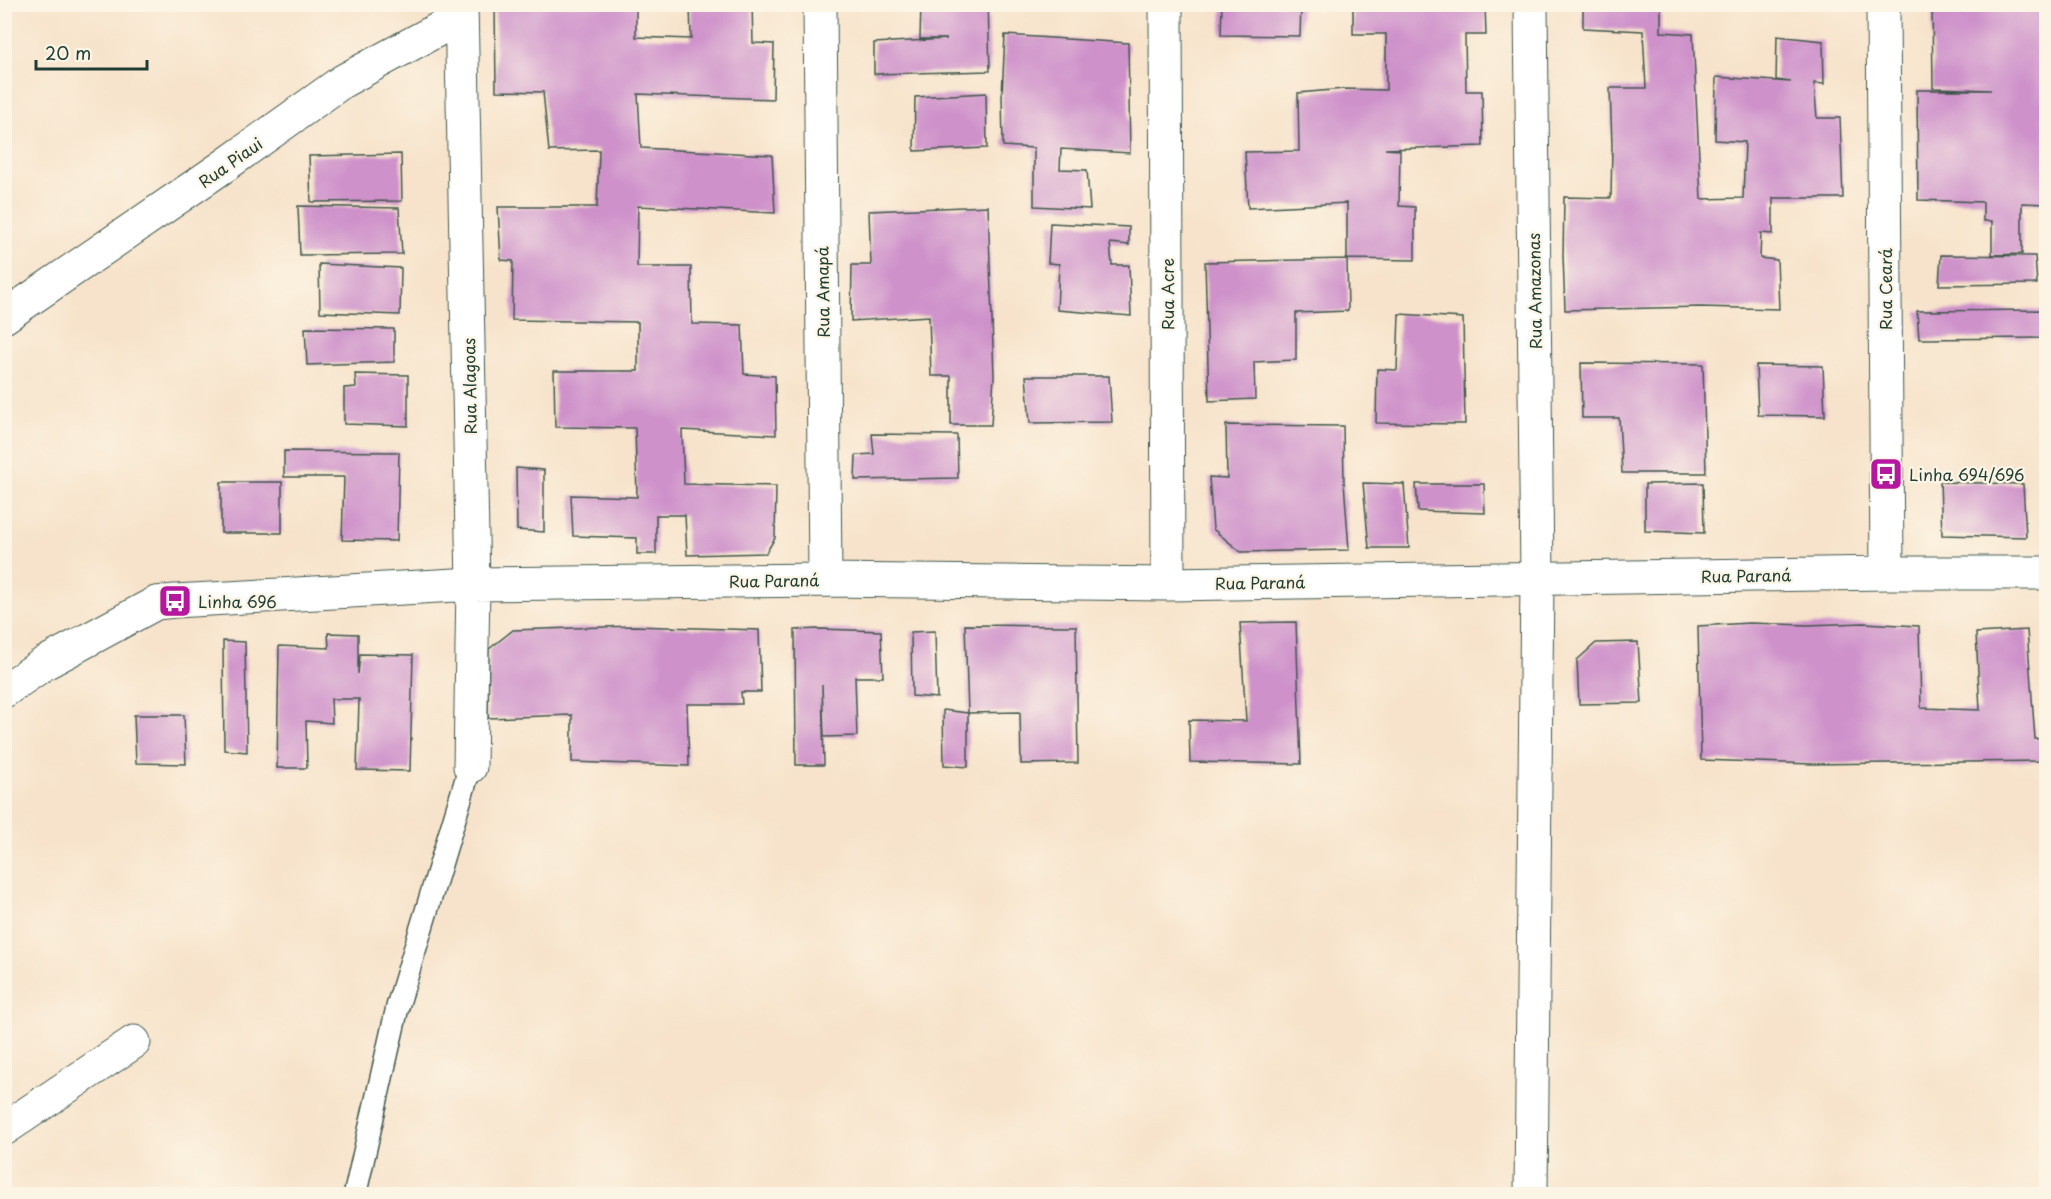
<svg xmlns="http://www.w3.org/2000/svg" width="2051" height="1199" font-family="'Playpen Sans',sans-serif">
	<rect width="100%" height="100%" fill="#fcf5e5"/>
	<filter id="ink" filterUnits="userSpaceOnUse"><feTurbulence type="fractalNoise" baseFrequency=".0167" numOctaves="2"/><feDisplacementMap in="SourceGraphic" scale="12" xChannelSelector="R" yChannelSelector="G"/><feConvolveMatrix kernelMatrix="1 2 1 2 8 2 1 2 1" color-interpolation-filters="sRGB"/></filter>
	<filter id="wash" filterUnits="userSpaceOnUse"><feTurbulence type="fractalNoise" baseFrequency=".008" numOctaves="4" result="noise"/><feDisplacementMap in="SourceGraphic" scale="24" xChannelSelector="R" yChannelSelector="G"/><feGaussianBlur stdDeviation="1.35" result="paint"/><feColorMatrix in="noise" values="0 0 0 0 0 0 0 0 0 0 0 0 0 0 0 0 0 1.4 0 .05"/><feComposite in="paint" operator="in"/></filter>
	<g filter="url(#wash)">
		<rect width="100%" height="100%" fill="#f7e3cb"/>
		<g id="blocks">
			<!-- building -->
			<path fill="#ce91ca" d="M495 4H636V37L691 39 690 4H752L753 43 774 44 773 99 638 94 641 148 772 155 775 213 638 206 637 267H691L692 324 742 325 744 374 775 376 776 435 682 430 684 484 776 486 775 538 766 553 687 555 685 515H656V554H637V538L573 536 571 495 637 497 635 428 555 427 554 371H638V322L512 320 513 261 501 260 498 207H597L599 150 549 151 543 92 496 91Z
				M921 4H988L990 71 874 74V43L947 39H920Z
				M1088 4H1129V9L1088 6Z
				M1222 4H1301L1300 36 1221 35Z
				M1353 4H1485L1486 35H1465L1466 91H1482L1483 146 1385 149 1400 150 1399 206 1415 207V260L1347 259V203L1248 208 1245 152 1299 151 1298 93 1344 89 1386 90V34H1353Z
				M1583 4H1661V32L1693 34 1701 199 1743 198 1745 142 1715 140 1716 77 1791 82 1776 80 1777 36 1823 41 1824 84 1814 83 1817 118H1840L1843 198H1773V234L1761 233 1760 258 1777 260 1779 309 1700 307 1565 310 1563 256 1564 197 1611 198 1612 145 1610 88H1646L1643 31 1583 28Z
				M1932 4H2046V204L2022 203V254L1992 255V221H1983V202L1918 200 1917 90H1991L1933 88Z
				M1005 35 1128 43 1130 153 1061 149 1060 169 1087 170 1090 209 1034 206V148L1003 146 1002 95Z
				M986 93 987 148 914 151 915 97Z
				M401 154 402 201 311 202 309 156Z
				M298 206 399 208 402 254 300 255Z
				M988 206 994 376 991 425H951V376H931L929 316 851 321 852 265H871L869 211Z
				M1050 223 1129 227V245L1110 243 1112 265H1129L1131 316 1057 310 1059 264 1048 263Z
				M1941 255 2035 256 2037 284 1939 285Z
				M1347 259 1348 311 1296 313V360L1254 362 1255 399 1209 401 1205 262Z
				M319 264 401 268 400 315 320 312Z
				M2046 310V338L1919 339 1917 311Z
				M1399 314 1463 318 1465 424 1376 423 1377 369 1397 370Z
				M305 328 394 329V362L307 365Z
				M1581 363 1703 364 1706 473H1622L1619 418H1582Z
				M1756 365 1823 366 1825 416 1758 415Z
				M355 374 408 375V426L344 424V388L356 387Z
				M1026 376H1109L1112 422 1030 423Z
				M1226 425 1343 426 1344 482 1349 550 1241 552 1213 529 1209 477 1227 478Z
				M872 434 957 435 958 478 855 480 856 455 874 454Z
				M284 451 399 452 397 541 342 540 344 477H284Z
				M516 468 544 470V532L517 530Z
				M221 482H282V533H221Z
				M1940 482 2023 484 2026 537 1942 535Z
				M1363 483 1404 484 1409 548H1369Z
				M1703 483 1704 533 1645 531V484Z
				M1416 484H1484L1485 513 1418 511Z
				M1296 622 1301 764 1190 762 1189 720 1246 721 1240 623Z
				M1749 623 1807 625 1864 623 1919 626 1921 708 1980 710 1976 633 2027 630 2035 739H2046V761L1812 764 1701 760 1698 626Z
				M965 625 1076 626 1078 763 1021 764 1020 712 968 713Z
				M634 626 759 630 761 692H741L742 704H687L689 766 572 762V715L488 718 489 649 513 630Z
				M820 629 881 631 883 677H855L857 736 824 737 822 685 824 765H796L795 630Z
				M935 631 937 698 912 696 911 632Z
				M328 633 358 634V674L360 654 413 655 410 771 357 770 359 699H331L332 723 306 721 307 768H277L279 646 329 648Z
				M223 641 245 642 247 752 224 750Z
				M1638 642 1642 703 1579 704 1577 660 1596 643Z
				M943 710 968 713V767L944 765Z
				M134 715H184L186 764 136 763Z"/>
		</g>
	</g>
	<g filter="url(#ink)">
		<use href="#blocks" fill-opacity="0" stroke="#3f564b" stroke-width="1.5"/>
		<g fill="none" stroke-linecap="round" stroke-linejoin="round">
			<!-- lane casing -->
			<g stroke="#3f564b" stroke-width="25">
				<path id="lane" d="M355 1194 398 1005 470 767"/>
			</g>
			<!-- street casing -->
			<g stroke="#3f564b" stroke-width="35">
				<path id="street" d="M461 4 473 584 470 767
					M820 4 825 580
					M1166 4 1168 584
					M1883 4 1887 573
					M4 317 224 166 343 81 461 17
					M4 691 45 663 156 603 175 601 473 584 825 580 1168 584 1887 573H2046
					M4 1129 134 1042
					M1531 1194 1537 578 1531 4"/>
			</g>
			<!-- lane -->
			<use href="#lane" stroke="#fff" stroke-width="22"/>
			<!-- street -->
			<use href="#street" stroke="#fff" stroke-width="33"/>
		</g>
	</g>
	<!-- icons -->
	<defs>
		<g id="bus-square" transform="scale(1.725)"><rect x="-9" y="-9" width="18" height="18" rx="4" fill="#b5179e" stroke="#fcf5e5"/><path d="M-5-6H5V4H4V6H2V4H-2V6H-4V4H-5ZM-3.5-4V0h7V-4ZM-3.5 1.2v1.5H-2V1.2ZM2 1.2v1.5H3.5V1.2Z" fill="#fff"/></g>
	</defs>
	<g fill-rule="evenodd">
		<use href="#bus-square" x="1886" y="474"/>
		<use href="#bus-square" x="175" y="601"/>
	</g>
	<g text-anchor="middle" dominant-baseline="central" stroke-width="4.5" stroke-linejoin="round" paint-order="stroke">
		<!-- street labels -->
		<g font-size="16" fill="#1f3d34" stroke="#fcf5e5">
			<text transform="translate(230 162) rotate(-35)">Rua Piaui</text>
			<text transform="translate(1885 289) rotate(-90)">Rua Ceará</text>
			<text transform="translate(1534 291) rotate(-91)">Rua Amazonas</text>
			<text transform="translate(822 292) rotate(-91)">Rua Amapá</text>
			<text transform="translate(1167 294) rotate(-90)">Rua Acre</text>
			<text transform="translate(469 386) rotate(-91)">Rua Alagoas</text>
			<text transform="translate(1746 575) rotate(-1)">Rua Paraná</text>
			<text transform="translate(774 580) rotate(-1)">Rua Paraná</text>
			<text transform="translate(1260 582) rotate(-1)">Rua Paraná</text>
		</g>
		<!-- poi labels -->
		<g font-size="16" fill="#1f3d34" stroke="#fcf5e5" text-anchor="start">
			<text x="1909" y="474">Linha 694/696</text>
			<text x="198" y="601">Linha 696</text>
		</g>
	</g>
	<!-- margin -->
	<rect width="2051" height="1199" fill="none" stroke="#fcf5e5" stroke-width="24"/>
	<!-- scale -->
	<path d="M36 60v9h111v-9" fill="none" stroke="#1f3d34" stroke-width="3"/>
	<text x="45" y="60" font-size="18" fill="#1f3d34" stroke="#fcf5e5" stroke-width="4.5" paint-order="stroke">20 m</text>
</svg>
